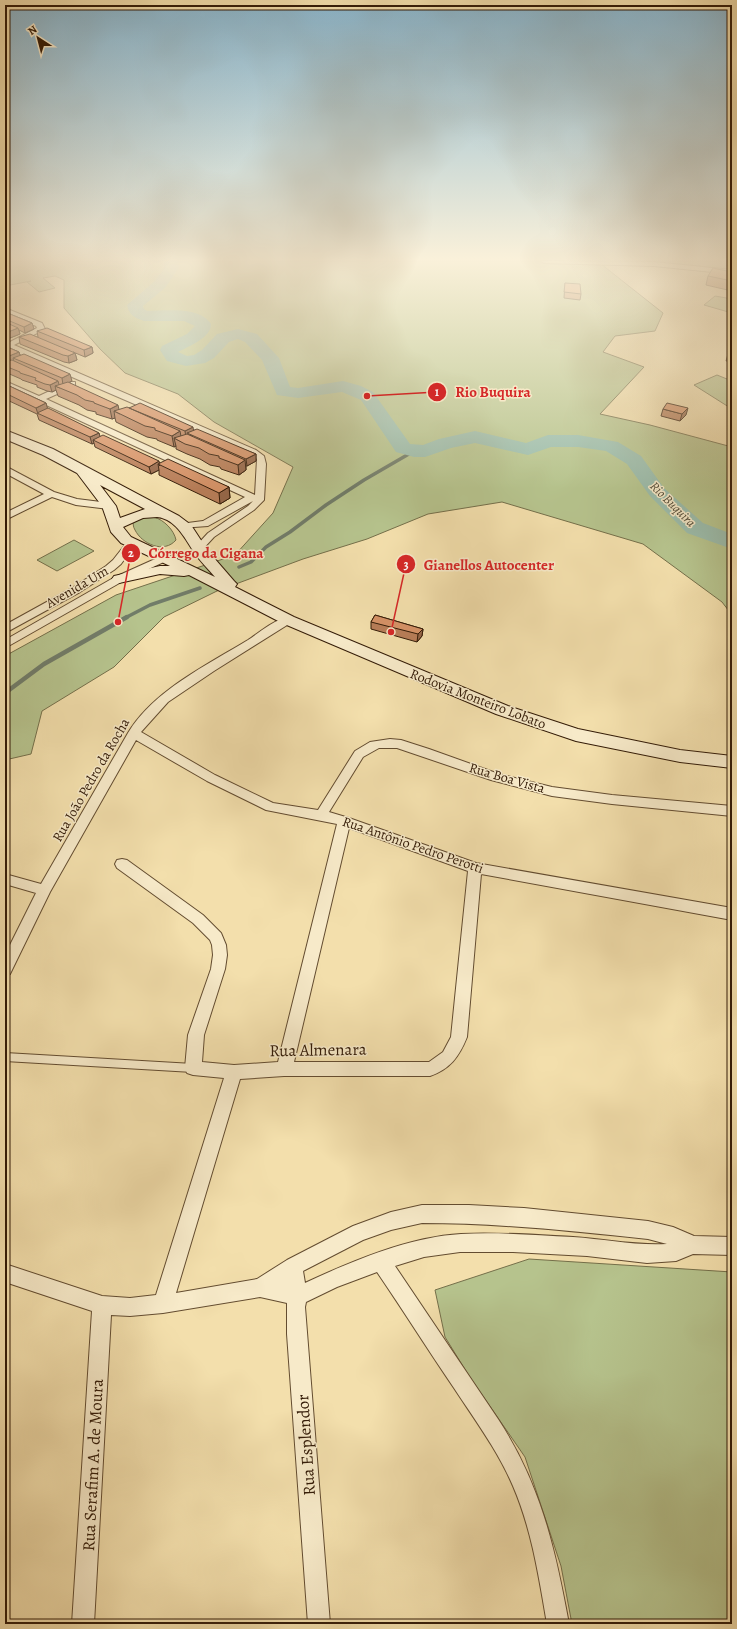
<svg xmlns="http://www.w3.org/2000/svg" width="737" height="1629" font-family="Alegreya,serif">
	<rect width="100%" height="100%" fill="#f3dfac"/>
	<filter id="stains"><feTurbulence type="fractalNoise" baseFrequency=".005" numOctaves="4"/><feColorMatrix values="0 0 0 0 .2 0 0 0 0 .09 0 0 0 0 .02 0 0 0 .5 -.17"/></filter>
	<radialGradient id="worn" r=".72"><stop offset=".6" stop-color="#630" stop-opacity="0"/><stop offset="1" stop-color="#630" stop-opacity=".3"/></radialGradient>
	<!-- green -->
	<path fill="#b6c38d" stroke="#746f4a" d="M5 261H732V277L722 271 669 265 601 264 663 313 655 331 615 336 603 352 644 367 600 414 650 425 732 447V615L722 602 643 544 502 502 428 514 367 539 303 559 217 591 164 617 114 667 42 711 31 754 5 760V656L116 595 235 555 273 513 293 467 214 422 178 394 125 373 100 349 64 308V280L55 276 43 278 55 288 39 292 27 282 31 281 5 286Z
		M715 296 732 299V313L704 305Z
		M717 375 732 381V409L694 385Z
		M137 517C142 517 149 515 154 517 164 520 174 530 176 540 164 554 142 544 135 530 133 527 133 523 133 520Z
		M74 540 94 551 57 571 37 560Z
		M529 1259 732 1272V1624H572L561 1566 525 1457 469 1376 445 1337 435 1290Z"/>
	<g fill="none" stroke-linecap="round" stroke-linejoin="round">
		<!-- stream-far1 -->
		<path stroke="#717c69" stroke-width="3.5" d="M239 567 251 562 266 547 290 532 326 505 364 480 414 451
			M125 618 150 605 200 588"/>
		<!-- stream -->
		<path stroke="#717c69" stroke-width="4.5" d="M5 693 44 664 127 617"/>
		<!-- river -->
		<path fill="#9bbcab" fill-rule="evenodd" d="M163 261H177L179 267 166 287 143 306 144 309 147 311C166 311 199 306 211 324 211 338 189 346 178 352L187 356 194 355 202 350 217 334 238 329 257 334 279 358 290 387 298 388 343 381 361 386 373 392 410 444 423 445 439 439 475 431 526 443 548 435H578L618 442 641 456 664 488 703 523 732 534V549L687 533 650 496 627 464 606 451 578 447H551L528 455 475 443 451 448 425 457H414L396 452 361 400 342 392 298 398 277 395 262 360 245 342 238 339 229 342 214 358 205 363 186 366 167 361 160 350 162 346 187 334 195 326 184 321H144C135 318 129 315 127 305L155 281 165 267Z"/>
		<!-- service casing -->
		<g stroke="#634c30" stroke-width="10">
			<path id="service" d="M5 1057 193 1068"/>
		</g>
		<!-- minor casing -->
		<g stroke="#634c30" stroke-width="2">
			<path id="minor" d="M541 261 654 262 732 270V274L654 266 544 263Z
				M5 308 42 323 45 329 14 345 256 450 264 456 266 464 264 500 254 510 214 537 202 550H196L194 548 196 546 208 533 248 506 253 501 208 526 180 528 178 526 180 524 203 521 245 497 5 386V381L39 396 69 382H75V386L46 399 255 495 257 459 250 454 5 348V342L8 343 37 328 36 326 5 313Z
				M5 466 54 492 77 499 109 503 114 506 109 509 76 505 52 497 5 520V513L44 494 5 473Z
				M131 540 136 543 121 564 114 570 80 592 5 633V625L72 588 106 566 113 560 128 541Z
				M164 555 168 556 169 558 168 560 123 581 5 648V640L115 577Z
				M288 617 293 620 292 622 214 671 168 702 141 732 215 775 273 803 318 810 355 751 370 742 390 739 401 740 429 749 499 774 552 787 612 795 732 806V816L612 804 552 796 491 780 397 748H379L363 757 329 812 349 818 476 863 732 908V920L481 874 467 1037C459 1057 450 1069 430 1076H284L240 1079 176 1293 257 1279 287 1260 353 1226 391 1212 422 1205H469L524 1208 648 1221 673 1227 694 1236 732 1237V1255L693 1254 676 1261 647 1263 587 1256 513 1252H460L424 1257 395 1266 498 1419C541 1485 555 1548 569 1624H547C539 1578 532 1530 513 1486 498 1451 475 1420 454 1388 428 1350 403 1310 377 1272L337 1287 306 1302 305 1307 330 1624H308L287 1334V1303L260 1297 163 1313 130 1316 111 1315 94 1624H72L92 1311 5 1282V1264L102 1296 130 1298 156 1295 224 1078 193 1075 187 1073 185 1068 188 1035 211 969 213 955 212 945 210 940 193 923 117 868 115 864 117 860 122 859 127 860 203 915 221 933 226 945 227 955 225 969 204 1035 202 1062 234 1065 278 1062 337 824 266 810 207 781 136 740 50 892 10 974 5 976V955L36 893 5 884V874L41 884 128 733C153 691 207 665 248 640 260 632 274 620 288 617ZM349 828 468 871 451 1037 443 1052 429 1062H294ZM422 1223C498 1223 573 1231 648 1239L667 1244C636 1246 605 1239 573 1237 536 1235 498 1232 461 1234 409 1237 352 1261 305 1283L303 1271 363 1240 391 1230Z"/>
		</g>
		<!-- secondary casing -->
		<g stroke="#331b07" stroke-width="2">
			<path id="secondary" d="M5 430 53 449 179 516 191 525 208 551 234 581 237 584 235 587 294 617 508 706 578 729 680 750 732 756V768L680 762 576 741 496 714 282 623 189 575 184 576 160 574 119 583 114 582 112 579 114 576 160 566H170L121 543 111 532 102 506 77 473 43 455 5 439ZM100 485 145 509 120 518 116 506ZM157 517C177 519 186 541 196 555 202 563 208 569 215 577L131 537 123 527 143 518Z"/>
		</g>
		<!-- service -->
		<use href="#service" stroke="#f7eac9" stroke-width="8"/>
		<!-- minor -->
		<use href="#minor" fill="#f7eac9" fill-rule="evenodd"/>
		<!-- secondary -->
		<use href="#secondary" fill="#f7eac9" fill-rule="evenodd"/>
	</g>
	<!-- wall -->
	<path fill="#b97e59" stroke="#331b07" d="M732 272V291L706 285 708 276Z
		M565 283 581 294 580 300 564 298Z
		M5 312 32 323 34 329 25 333 19 330 20 334 10 338V337L5 335Z
		M37 331 92 347 93 353 85 357 73 352 75 353 77 360 69 363 64 362 20 344 19 337H38Z
		M5 346 19 352 20 355 72 381 69 383 119 410 129 408 194 430 256 454V461L247 466H246V470L239 475 221 469 220 467 210 465 200 459 187 454 176 449V446L174 447 157 440V439L147 437 116 422 115 418 112 419 96 414V412L87 410 79 405 58 396 56 390 52 392 47 391 37 387V385L22 380 21 379 5 372V362H8L5 360Z
		M732 349V361H726L728 354Z
		M5 384 46 403 47 409 99 433 100 437 160 463 229 487 230 498 220 504 159 475V470L151 474 95 447 94 443 92 444 39 420 37 414 5 399Z
		M663 409 686 415 680 421 661 416Z
		M375 615 423 629 422 636 417 642 371 629V622Z"/>
	<!-- shaded-wall -->
	<path fill="#966749" stroke="#331b07" d="M32 323 34 329 25 333 24 327Z
		M18 328 20 334 10 338 8 332Z
		M92 347 93 353 85 357 84 350Z
		M19 352 21 359 13 358 14 362 11 363 9 356Z
		M75 353 77 360 69 363 68 356Z
		M70 374 72 381 63 385 62 378Z
		M58 381 60 388 55 386 56 390 52 392 50 385Z
		M46 403 48 410 38 414 36 408Z
		M118 405 120 414 114 411 115 418 112 419 110 409Z
		M688 408 686 415 680 421 682 414Z
		M193 427 194 434 186 438 185 431Z
		M180 431 182 442 174 438 176 446 174 447 172 436Z
		M99 433 101 440H93L94 443 92 444 90 437Z
		M256 454V461L247 466 246 459Z
		M245 460 246 470 239 475 238 465Z
		M159 461 160 466 158 464 159 470 151 474 149 467Z
		M229 487 230 498 220 504 219 493Z
		M423 629 422 636 417 642 418 634Z"/>
	<!-- building -->
	<path fill="#d79368" stroke="#331b07" d="M713 268 732 272V281L708 276Z
		M565 283 580 284 581 294 564 292Z
		M5 312 32 323 24 327 5 319Z
		M5 322 18 328 8 332 9 331 5 329Z
		M47 328 92 347 84 350 37 331Z
		M30 334 75 353 68 356 63 355 19 337Z
		M5 346 19 352 9 356 5 354Z
		M732 349V354H728Z
		M24 354 70 374 62 378 13 358Z
		M12 360 58 381 50 385 45 384 35 380 36 378 20 373V372L5 366V362Z
		M68 382 118 405 110 409 94 403V402L85 400 77 395 55 386Z
		M5 384 46 403 36 408 5 393Z
		M140 403 193 427 185 431 129 408Z
		M667 403 688 408 682 414 663 409Z
		M127 407 180 431 172 436 155 430V428L145 426 114 411Z
		M48 408 99 433 90 437 37 413Z
		M197 429 256 454 246 459 187 433Z
		M187 434 245 460 238 465 219 458V456L209 454 199 448 185 444 174 438Z
		M103 435 159 461 149 467 93 440Z
		M168 459 229 487 219 493 158 464Z
		M375 615 423 629 418 634 371 622Z"/>
	<!-- sky -->
	<linearGradient id="sky" x2="0" y2="1"><stop stop-color="#89b7d0"/><stop offset="0.53" stop-color="#faf1da"/><stop offset="1" stop-color="#faf1da" stop-opacity="0"/></linearGradient>
	<rect width="737" height="489" fill="url(#sky)"/>
	<g text-anchor="middle" dominant-baseline="central" stroke-width="3" stroke-linejoin="round" paint-order="stroke">
		<!-- far-water labels -->
		<g font-size="13" font-style="italic" fill="#524b38" stroke="#f7eac9">
			<text transform="translate(673 504) rotate(45)">Rio Buquira</text>
		</g>
		<!-- street labels -->
		<g font-size="14" fill="#331b07" stroke="#f7eac9">
			<text transform="translate(77 587) rotate(-30)">Avenida Um</text>
			<text transform="translate(478 699) rotate(21)">Rodovia Monteiro Lobato</text>
			<text transform="translate(507 778) rotate(16)">Rua Boa Vista</text>
			<text transform="translate(91 780) rotate(-60)">Rua João Pedro da Rocha</text>
			<text transform="translate(413 845) rotate(19)">Rua Antônio Pedro Perotti</text>
		</g>
		<!-- near-street labels -->
		<g font-size="17" fill="#331b07" stroke="#f7eac9">
			<text transform="translate(318 1050) rotate(-1)">Rua Almenara</text>
			<text transform="translate(306 1445) rotate(-94)">Rua Esplendor</text>
			<text transform="translate(93 1465) rotate(-87)">Rua Serafim A. de Moura</text>
		</g>
	</g>
	<!-- callouts -->
	<path fill="none" stroke="#d62828" stroke-width="1.5" d="M367 396L437 392M118 622L131 553M391 632L406 564"/>
	<g fill="#d62828" stroke="#f7eac9" stroke-width="1.5">
		<circle cx="367" cy="396" r="4"/>
		<circle cx="118" cy="622" r="4"/>
		<circle cx="391" cy="632" r="4"/>
		<circle cx="437" cy="392" r="10"/>
		<circle cx="131" cy="553" r="10"/>
		<circle cx="406" cy="564" r="10"/>
	</g>
	<g font-size="12" text-anchor="middle" font-weight="bold" fill="#fff">
		<text x="437" y="396">1</text>
		<text x="131" y="557">2</text>
		<text x="406" y="569">3</text>
	</g>
	<g font-size="15" text-anchor="middle" font-weight="bold" fill="#d62828" stroke="#f7eac9" stroke-width="3" stroke-linejoin="round" paint-order="stroke">
		<text x="493" y="397">Rio Buquira</text>
		<text x="206" y="558">Córrego da Cigana</text>
		<text x="489" y="570">Gianellos Autocenter</text>
	</g>
	<!-- margin -->
	<rect width="737" height="1629" fill="none" stroke="#f3dfac" stroke-width="20"/>
	<rect x="6" y="6" width="725" height="1617" fill="none" stroke="#331b07" stroke-width="2"/>
	<rect x="10" y="10" width="717" height="1609" fill="none" stroke="#331b07"/>
	<!-- north arrow -->
	<g transform="translate(38 38) rotate(324)" stroke="#f7eac9" stroke-width="3" paint-order="stroke">
	<path d="M0-3L7 15L0 10L-7 15Z" fill="#331b07"/>
	<text y="-6" font-size="11" font-weight="bold" text-anchor="middle" fill="#331b07">N</text>
	</g>
	<rect width="100%" height="100%" filter="url(#stains)"/>
	<rect width="100%" height="100%" fill="url(#worn)"/>
</svg>
